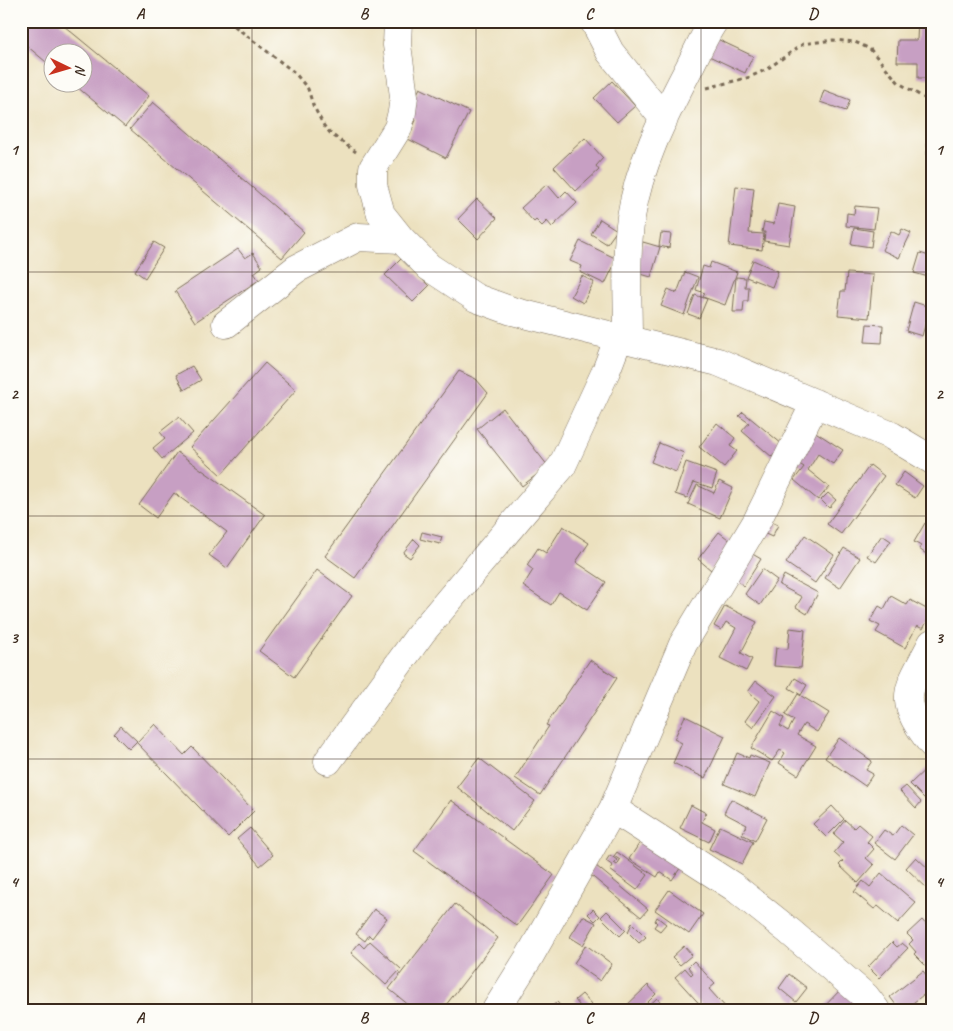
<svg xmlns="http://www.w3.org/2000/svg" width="953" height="1031" font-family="Caveat,sans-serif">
	<rect width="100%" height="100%" fill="#fdfcf7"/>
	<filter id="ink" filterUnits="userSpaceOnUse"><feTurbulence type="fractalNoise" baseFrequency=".02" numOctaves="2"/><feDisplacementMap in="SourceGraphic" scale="10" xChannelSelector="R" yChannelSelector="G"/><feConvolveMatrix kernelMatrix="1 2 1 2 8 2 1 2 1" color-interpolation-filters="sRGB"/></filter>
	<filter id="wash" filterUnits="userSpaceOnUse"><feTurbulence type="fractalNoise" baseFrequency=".0096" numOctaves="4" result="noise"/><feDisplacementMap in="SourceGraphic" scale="20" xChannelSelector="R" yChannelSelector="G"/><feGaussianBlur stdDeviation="1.12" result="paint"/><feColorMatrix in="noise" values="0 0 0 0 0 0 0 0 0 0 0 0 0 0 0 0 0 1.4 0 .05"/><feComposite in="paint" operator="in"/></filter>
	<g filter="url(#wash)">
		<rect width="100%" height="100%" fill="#ece1bf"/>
		<g id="blocks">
			<!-- building -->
			<path fill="#c79fc3" d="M30 21H58L149 96 125 127 71 82H82V52H52V67L21 41V32Z
				M830 21H852L851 24 830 23Z
				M918 21H932V78H918V62H897L898 40H917Z
				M717 39 753 56 745 73 709 56Z
				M612 81 635 106 617 122 594 98Z
				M420 88 469 112 446 158 408 139 416 120 406 115Z
				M824 90 850 100 846 111 820 102Z
				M153 102 304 232 282 258 130 129Z
				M585 138 603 158 596 166 599 170 576 191 554 167Z
				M547 184 559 198 566 191 577 203 552 227 547 221 542 226 536 220 534 222 521 208Z
				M736 186 754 188 749 233 764 234 762 250 729 246Z
				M477 199 497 218 478 239 458 219Z
				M778 204 795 207 789 245 764 241 765 232H762L764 222 774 224Z
				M855 206 877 208 874 229 846 226 847 213 854 214Z
				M600 219 617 230 607 244 591 234Z
				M854 228 873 231 871 247 851 244Z
				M902 229 911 233 899 258 882 250 891 231 899 235Z
				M661 233 671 234 669 248 659 246Z
				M580 241 617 259 605 284 580 272 582 266 570 261Z
				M154 242 164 248 145 278 135 271Z
				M643 242 660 247 651 277 634 272Z
				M238 249 245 258 253 253 262 267 254 273 259 280 195 322 175 291Z
				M920 253 932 257V278L914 273Z
				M401 259 429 286 413 302 385 275Z
				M753 260 778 271 772 287 746 277Z
				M711 262 737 272 725 305 703 297 705 293 696 290 703 266 709 268Z
				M685 272 698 277 684 315 661 306 668 289 677 293Z
				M847 273 873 275 869 318 838 315 841 291H845Z
				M582 276 594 282 583 303 571 296Z
				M736 277 746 278 745 287H749L748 301H744L743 312H733Z
				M695 295 707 299 699 318 688 314Z
				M914 302 930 307 922 336 906 331Z
				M867 324 883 325 882 343 865 342Z
				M265 363 296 390 221 475 190 447Z
				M192 366 201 380 184 390 176 375Z
				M459 371 476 379 488 393 355 578 325 556Z
				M503 408 548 466 522 486 477 429Z
				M743 412 782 444 772 457 742 431 749 423 739 416Z
				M179 417 193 433 162 459 153 448 165 438 160 432Z
				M717 423 735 438 730 446 737 451 724 467 699 447Z
				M814 431 843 450 833 464 818 454 808 470 829 487 818 500 794 480 804 467 795 461Z
				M659 443 684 453 676 472 651 462Z
				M177 452 265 515 227 568 209 555 227 532 174 493 156 518 139 505Z
				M686 462 717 473 712 488 694 482 687 498 675 494Z
				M870 465 884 476 841 534 827 524Z
				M904 472 923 486 915 498 895 485Z
				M719 481 733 488 720 518 688 504 697 485 714 493Z
				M828 493 836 500 829 508 821 500Z
				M767 520 778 525 772 537 761 532Z
				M925 523 932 527V558L919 549 921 546 914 542Z
				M563 526 589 543 576 562 606 582 587 610 559 592 551 605 523 586 533 570 527 565 538 548 546 553Z
				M422 532 442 537 440 544 420 539Z
				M719 532 732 542 711 570 698 559Z
				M805 535 834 555 815 583 786 563Z
				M882 535 891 541 876 562 867 556Z
				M414 539 420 545 410 558 403 553Z
				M844 548 860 558 840 588 825 578Z
				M749 552 761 559 744 586 733 578Z
				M762 569 777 580 760 605 745 594Z
				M317 570 352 596 294 677 259 651Z
				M784 575 818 593 807 614 796 607 802 597 779 585Z
				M891 596 907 605 910 600 932 612 923 629 917 626 905 648 876 632 880 626 870 621 879 606 884 609Z
				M725 606 757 622 741 653 752 659 746 671 720 658 736 628 726 622 721 630 714 626Z
				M790 628 805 630 801 668 774 666 776 648 788 649Z
				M590 660 617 678 540 795 515 778 549 726 546 725Z
				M795 678 807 685 801 695 789 688Z
				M756 681 776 696 753 728 745 721 759 701 748 692Z
				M798 694 829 713 817 732 804 724 797 735 816 746 798 775 779 763 785 753 780 750 772 761 751 748 773 711 784 718 780 726 788 731 794 720 785 715Z
				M685 716 725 736 705 778 673 763 682 743 674 739Z
				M155 724 184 755 192 747 254 811 228 837 137 743Z
				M121 726 137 741 129 749 114 734Z
				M839 738 872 761 866 770 873 774 865 786 825 758Z
				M737 753 749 758 750 755 770 763 755 797 724 784Z
				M479 758 535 801 512 831 457 787Z
				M932 763V792L925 799 910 784Z
				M906 786 921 802 916 808 900 791Z
				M731 799 767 818 755 841 742 834 747 825 724 813Z
				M451 800 554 875 517 926 414 851Z
				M691 805 706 813 702 822 715 829 709 842 680 828Z
				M832 806 844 819 826 837 813 824Z
				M845 820 854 828 858 824 872 836 867 842 874 849 866 858 874 865 858 883 839 865 843 861 834 853 843 842 834 834Z
				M901 825 913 835 895 859 874 843 884 830 893 836Z
				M720 826 753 842 742 864 709 849Z
				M250 828 273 855 260 866 237 839Z
				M647 832 681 867 672 880 660 872 657 877 629 859Z
				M617 852 648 875 637 890 610 870 613 866 606 861 610 855 617 860 614 863 617 865 620 860 614 856Z
				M916 857 932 872 931 892 906 868Z
				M595 865 648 909 641 917 588 873Z
				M881 873 916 903 898 923 878 906 874 909 854 892 863 881 870 887Z
				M669 890 703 914 689 934 655 910Z
				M455 904 498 938 442 1010H415L389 989Z
				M374 909 387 918 372 938 369 935 365 941 356 934Z
				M593 909 600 916 595 921 588 914Z
				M607 911 626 930 620 936 601 917Z
				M583 916 596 923 583 945 570 937Z
				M657 917 666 924 660 931 654 927 657 923 655 921Z
				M922 920 932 931V972L914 954 916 952 909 944 913 940 907 934Z
				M632 923 646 937 639 943 628 932Z
				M370 941 401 969 386 985 351 953 359 943 364 948Z
				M892 942 897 947 902 943 908 948 879 978 868 967Z
				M586 945 612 964 600 981 574 963Z
				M684 946 692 955 680 965 672 957Z
				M694 961 715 984 709 989 728 1010H705L675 977 685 968 691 975 693 973 688 967Z
				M923 971 932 982V988L904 1010H900L890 997Z
				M789 974 807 988 796 1002 779 988Z
				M648 985 656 994 640 1010H622Z
				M842 988 863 1010H821Z
				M582 994 592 1005 587 1010H583L575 1000Z
				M657 998 661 1003 655 1010H644Z
				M932 998V1010H917Z
				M557 1002 564 1010H548Z"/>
		</g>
	</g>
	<g filter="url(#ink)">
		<use href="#blocks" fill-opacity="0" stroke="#796a56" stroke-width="1"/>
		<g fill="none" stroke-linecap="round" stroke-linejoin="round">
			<!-- minor casing -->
			<g stroke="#796a56" stroke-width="29">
				<path id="minor" d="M398 21 397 45 404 96 402 112 398 128 373 168V185L381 214 401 239 429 267 476 298 512 311 718 362 892 436 932 460
					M594 21 610 52 664 119
					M226 324 296 269 358 237 401 239
					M628 340C628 299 625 258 631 217 639 166 663 118 687 72 696 55 703 37 714 21
					M932 643C908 691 895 697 932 744
					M328 761 422 632 562 466 606 371 619 337
					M613 809 734 887 789 931 866 997 876 1010
					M496 1010 528 959 613 809 683 644 757 521 815 403"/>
			</g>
			<!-- path -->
			<path stroke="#796a56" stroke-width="3" stroke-dasharray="4 4" stroke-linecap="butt" d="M228 21 295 73 308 89 313 105 324 126 331 134 356 152
				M707 88 750 77 767 69 803 44 833 40 855 42 870 49 899 83 926 99C932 128 924 158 932 187"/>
			<!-- minor -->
			<use href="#minor" stroke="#fff" stroke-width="28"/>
		</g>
	</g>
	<!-- grid -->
	<path fill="none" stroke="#3b2a1e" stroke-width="1" stroke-opacity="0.55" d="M252 21V1010M476 21V1010M701 21V1010M21 272H932M21 516H932M21 759H932"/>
	<!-- margin -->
	<rect width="953" height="1031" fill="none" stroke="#fdfcf7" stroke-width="55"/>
	<!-- north arrow -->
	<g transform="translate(68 68) rotate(95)"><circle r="24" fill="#fdfcf7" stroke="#afa8a0"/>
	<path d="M0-4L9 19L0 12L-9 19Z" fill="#c8321e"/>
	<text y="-8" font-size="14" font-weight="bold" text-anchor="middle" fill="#3b2a1e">N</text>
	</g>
	<rect x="28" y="28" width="898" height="976" fill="none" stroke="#3b2a1e" stroke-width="2"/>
	<g font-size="16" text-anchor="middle" font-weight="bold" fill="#3b2a1e">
		<text x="140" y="19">A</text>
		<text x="364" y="19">B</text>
		<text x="589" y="19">C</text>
		<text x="813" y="19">D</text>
		<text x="14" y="155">1</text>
		<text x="939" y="155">1</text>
		<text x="14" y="399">2</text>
		<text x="939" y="399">2</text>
		<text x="14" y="643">3</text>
		<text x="939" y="643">3</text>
		<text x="14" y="887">4</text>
		<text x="939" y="887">4</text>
		<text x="140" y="1023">A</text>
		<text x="364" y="1023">B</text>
		<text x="589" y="1023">C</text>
		<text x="813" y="1023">D</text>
	</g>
</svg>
